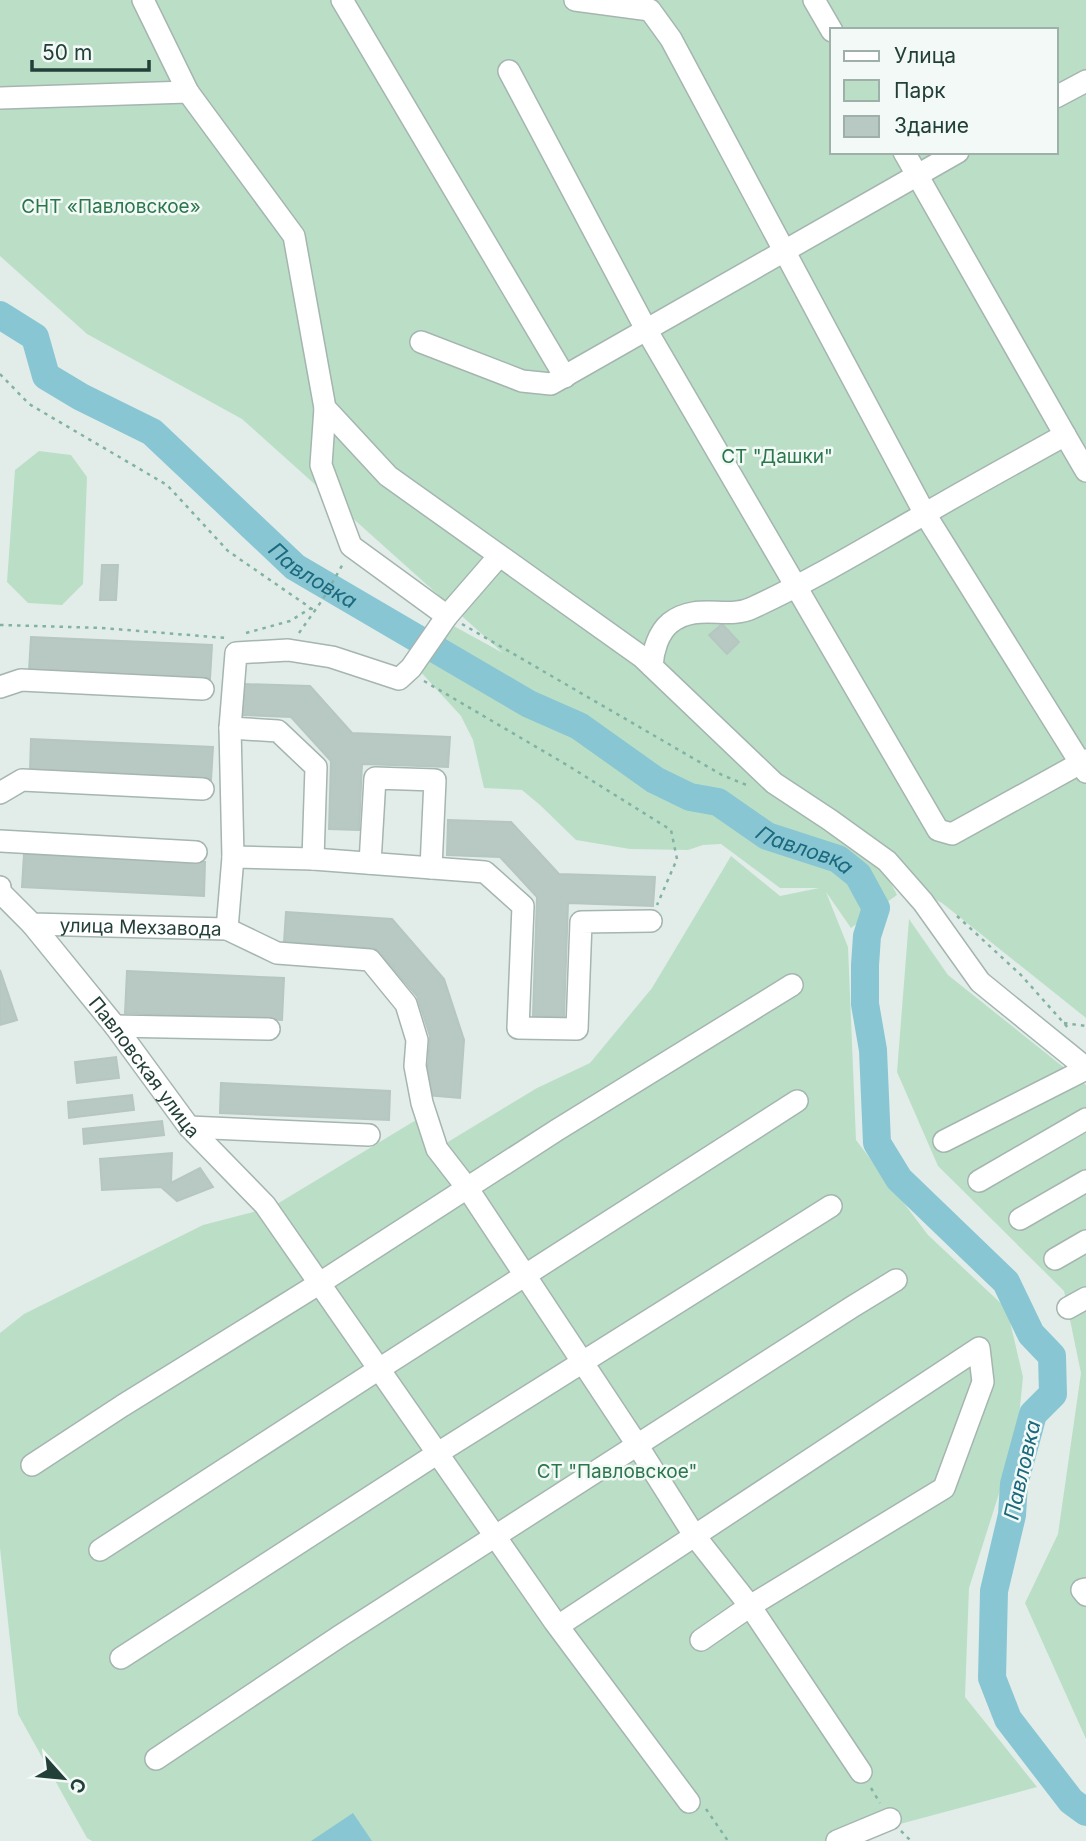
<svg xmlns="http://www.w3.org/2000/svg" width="1086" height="1841" font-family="Inter,sans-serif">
	<rect width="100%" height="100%" fill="#e2ede9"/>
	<!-- green -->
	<path fill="#bbdfc6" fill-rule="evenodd" d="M0 0H1086V1018L942 903 886 874 897 895 851 928 826 892 848 947 856 1140 928 1235 1007 1309 1023 1377 1017 1437 969 1588 965 1697 1037 1787 889 1827 849 1841H92L87 1838 18 1714 0 1548V1333L24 1314 203 1225 272 1207 416 1120 438 1148 537 1088 590 1063 652 988 731 856 780 896 819 888H780L721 844 703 845 688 850 630 849 576 840 540 805 522 790 484 788 473 740 461 716 418 669 450 624 503 653 242 419 87 334 0 256ZM832 30H1056V152H832Z
		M39 451 71 455 87 477 83 584 62 605 28 603 7 582 15 470Z
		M909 919 948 975 1086 1085V1739L1025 1603 1058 1534 1081 1373 1064 1291 938 1166 897 1072Z"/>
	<!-- water -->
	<path fill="#89c6d4" d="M353 1813 372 1841H311Z"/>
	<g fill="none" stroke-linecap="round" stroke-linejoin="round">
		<!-- river -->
		<path stroke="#89c6d4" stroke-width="28" id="s1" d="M0 315 35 337 46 376 81 397 152 432 295 567 529 704 579 726 655 780 690 797 718 802 767 836 838 859 858 875 876 908 867 936 865 965V1004L873 1050 877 1143 899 1179 1006 1282 1031 1334 1052 1356 1053 1394 1033 1414 1014 1484 1012 1515 994 1591 992 1678 1008 1719 1071 1801 1086 1812"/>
	</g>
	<!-- building -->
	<path fill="#b8c8c2" stroke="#b5c7c0" stroke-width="2" d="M102 565H118L116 600H100Z
		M722 624 739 642 727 654 709 635Z
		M31 637 212 645 210 679 29 671Z
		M243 684 310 686 352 733 450 737 448 767 362 764 359 830 329 829 331 761 291 717 242 715Z
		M31 739 213 747 211 780 30 772Z
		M448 820 511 822 559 874 655 877 653 906 568 903 564 1017 533 1016 537 897 500 857 447 855Z
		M24 854 205 862 204 896 22 887Z
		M286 912 392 919 444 979 464 1040 460 1098 426 1095 430 1036 417 996 376 949 284 942Z
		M0 970 17 1020 0 1025Z
		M127 971 284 978 282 1020 125 1013Z
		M116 1057 119 1078 77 1083 75 1062Z
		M221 1083 390 1091 389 1120 220 1113Z
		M132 1095 134 1110 69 1118 68 1102Z
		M162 1121 164 1135 84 1144 83 1129Z
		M172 1153 171 1183 200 1168 213 1187 177 1201 161 1187 102 1190 100 1159Z"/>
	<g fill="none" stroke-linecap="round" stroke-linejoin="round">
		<!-- minor casing -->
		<g stroke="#a5b5b0" stroke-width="24">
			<g id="minor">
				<path d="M143 0 188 92 294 236 325 408 388 476 642 657 774 783 830 820 887 861 923 902 980 982 1086 1068"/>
				<path d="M342 0 565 377"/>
				<path d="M575 0 650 10 671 39 925 514 1086 772"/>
				<path d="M814 0 832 31"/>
				<path d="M509 71 647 331 938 830 952 834 1086 760"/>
				<path d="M1056 97 1086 81"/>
				<path d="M0 98 188 92"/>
				<path d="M421 342 522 381 551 384 958 152"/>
				<path d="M325 408 321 465 351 546 447 616"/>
				<path d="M1065 435 1086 471"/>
				<path d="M652 666C653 651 658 633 670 623 697 602 727 620 752 608 809 582 862 550 916 519 965 490 1015 463 1065 435L904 152"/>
				<path d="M0 687 21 680 203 689"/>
				<path d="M230 728 278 731 316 767 313 859"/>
				<path d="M0 793 22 780 203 789"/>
				<path d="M0 841 196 852"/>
				<path d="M233 857 313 859 485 872 523 906 518 1028 577 1029 581 922 651 921"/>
				<path d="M370 863 375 778 435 780 431 868"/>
				<path id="s2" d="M0 887V892L32 924 227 929 233 857 230 728 236 653 288 650 332 657 399 679 411 668 447 616 499 556"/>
				<path id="s3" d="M32 924 115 1026 189 1127 265 1205 554 1621 689 1802"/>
				<path d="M227 929 277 953 370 960 406 1004 417 1040 415 1066 422 1103 437 1149 468 1189 634 1440 694 1535 750 1606 861 1772"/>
				<path d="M115 1026 269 1029"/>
				<path d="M189 1127 369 1135"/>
				<path d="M944 1141 1086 1069"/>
				<path d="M979 1181 1086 1119"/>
				<path d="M1020 1219 1086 1181"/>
				<path d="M1055 1259 1086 1241"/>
				<path d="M1068 1308 1086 1298"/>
				<path d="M32 1465 122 1406 320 1283 557 1130 792 985"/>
				<path d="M100 1550 379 1369 797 1101"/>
				<path d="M1086 1589 1082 1590 1086 1595"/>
				<path d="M558 1626 979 1348 983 1382 944 1488 750 1606 701 1640"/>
				<path d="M121 1658 438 1453 831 1206"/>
				<path d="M156 1759 340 1636 852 1307 896 1280"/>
				<path d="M837 1841 890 1819"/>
			</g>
		</g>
		<!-- path -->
		<path stroke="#82b2a4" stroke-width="2.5" stroke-dasharray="3.5 5" stroke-linecap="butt" d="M0 374 29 404 167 485 228 551 315 611
			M462 624 722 775 749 786
			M0 625 102 628 226 638
			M246 633 290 621 311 608
			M299 633 323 599 344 562
			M424 681 567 765 671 830 677 859 657 905
			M957 916 1021 975 1070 1030
			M1064 1023 1086 1026
			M871 1788 880 1803
			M706 1809 728 1841
			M901 1831 911 1841"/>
		<!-- minor -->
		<use href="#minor" stroke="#fff" stroke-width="21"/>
	</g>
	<g text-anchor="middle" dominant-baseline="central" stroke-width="5" stroke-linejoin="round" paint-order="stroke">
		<!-- park labels -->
		<g font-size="19" fill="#2a774b" stroke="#f3f9f6">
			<text x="111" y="206">СНТ «Павловское»</text>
			<text x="777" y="456">СТ "Дашки"</text>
			<text x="617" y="1471">СТ "Павловское"</text>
		</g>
		<!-- street labels -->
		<g font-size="19" fill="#223f38" stroke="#f3f9f6">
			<text stroke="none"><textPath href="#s2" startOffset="159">улица Мехзавода</textPath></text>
			<text stroke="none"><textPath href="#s3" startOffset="182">Павловская улица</textPath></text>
		</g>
		<!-- water labels -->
		<g font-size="21" font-style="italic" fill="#1a697d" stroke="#f3f9f6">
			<text stroke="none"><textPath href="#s1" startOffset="418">Павловка</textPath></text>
			<text stroke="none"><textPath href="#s1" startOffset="985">Павловка</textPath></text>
			<text transform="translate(1022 1470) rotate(-77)">Павловка</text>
		</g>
	</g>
	<!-- legend -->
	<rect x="830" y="28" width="228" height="126" fill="#f3f9f6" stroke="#9fafaa" stroke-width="2"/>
	<rect x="844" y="51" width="35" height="10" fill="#ffffff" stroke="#9fafaa" stroke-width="2"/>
	<text x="894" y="63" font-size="21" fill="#223f38">Улица</text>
	<rect x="844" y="80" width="35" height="21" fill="#bbdfc6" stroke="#9fafaa" stroke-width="2"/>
	<text x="894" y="98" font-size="21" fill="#223f38">Парк</text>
	<rect x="844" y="116" width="35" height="21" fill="#b8c8c2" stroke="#9fafaa" stroke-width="2"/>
	<text x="894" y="133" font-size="21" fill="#223f38">Здание</text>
	<!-- north arrow -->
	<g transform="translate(63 1778) rotate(117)" stroke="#f3f9f6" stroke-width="5" paint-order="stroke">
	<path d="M0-5L12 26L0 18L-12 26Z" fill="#223f38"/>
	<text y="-10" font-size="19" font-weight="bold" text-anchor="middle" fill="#223f38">С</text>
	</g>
	<!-- scale -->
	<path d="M32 60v10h117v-10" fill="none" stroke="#223f38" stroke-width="3.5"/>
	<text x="42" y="60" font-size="21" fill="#223f38" stroke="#f3f9f6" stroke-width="5" paint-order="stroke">50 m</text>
</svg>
